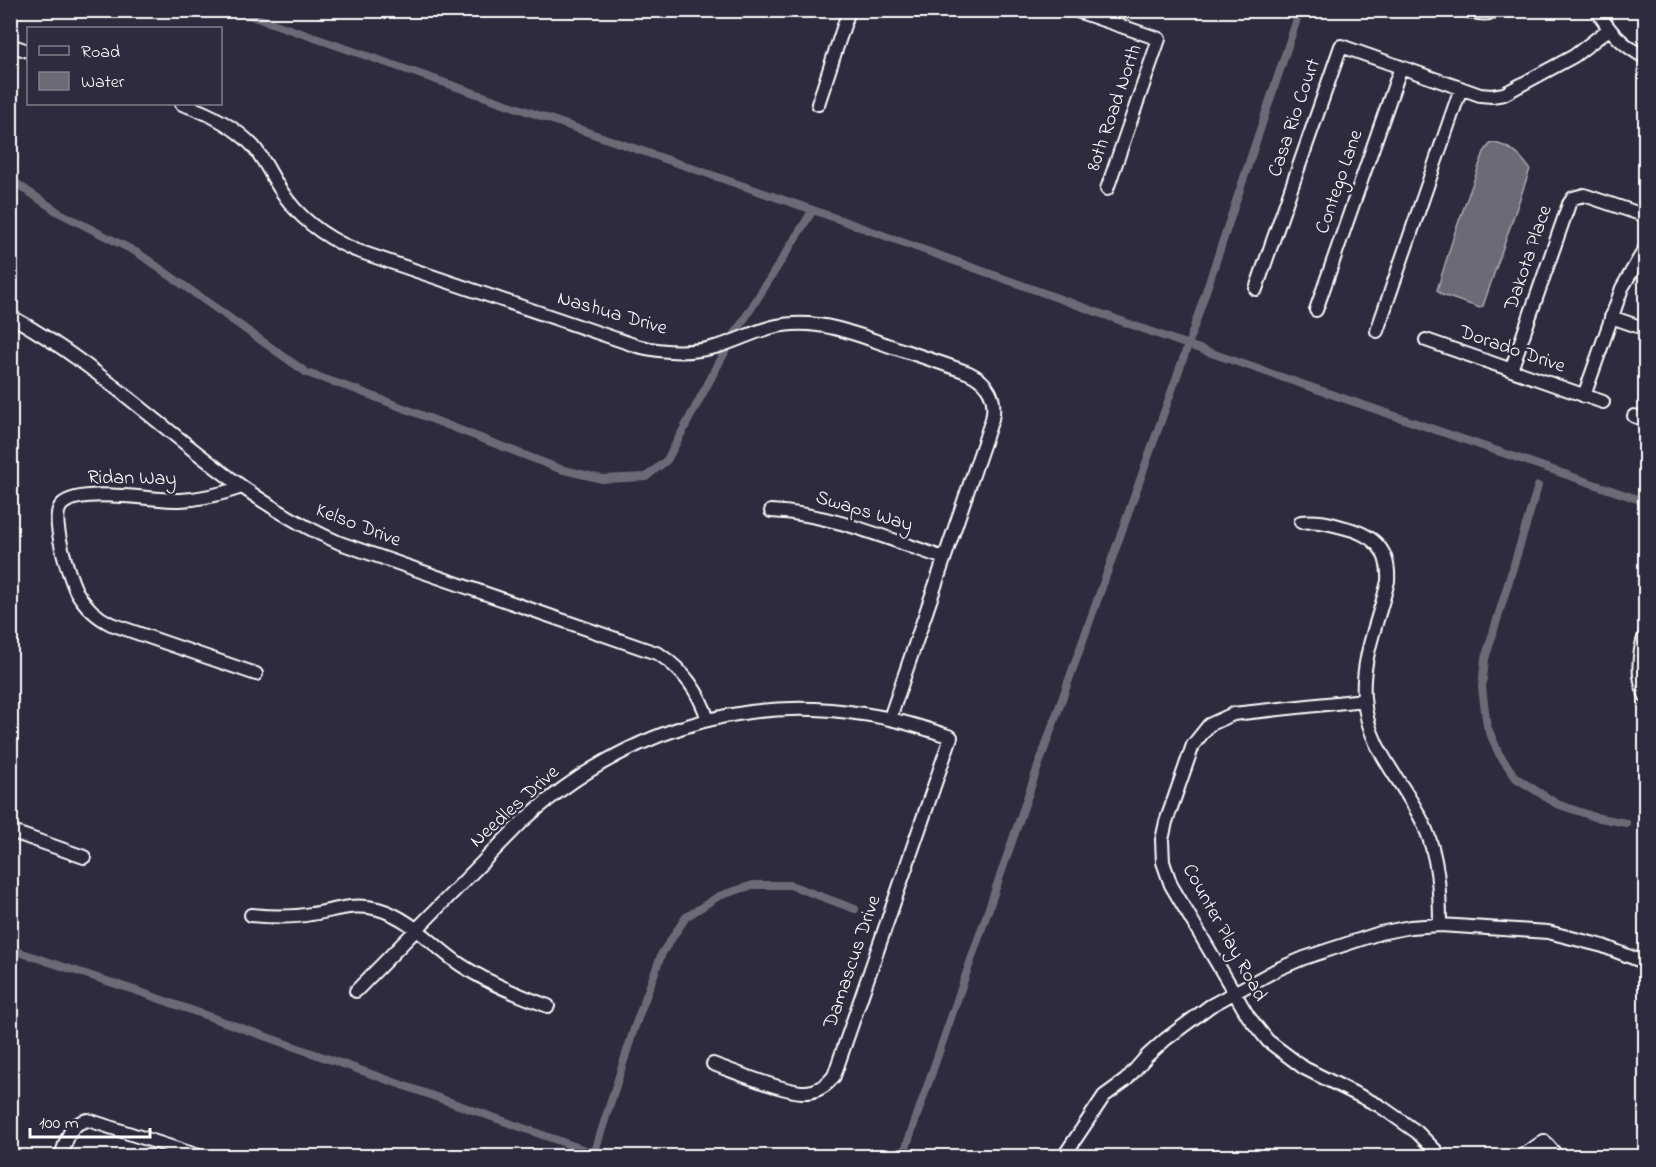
<svg xmlns="http://www.w3.org/2000/svg" width="1656" height="1167" font-family="'Indie Flower',sans-serif">
	<rect width="100%" height="100%" fill="#2f2a3d"/>
	<filter id="ink" filterUnits="userSpaceOnUse"><feTurbulence type="fractalNoise" baseFrequency=".0167" numOctaves="2"/><feDisplacementMap in="SourceGraphic" scale="12" xChannelSelector="R" yChannelSelector="G"/><feConvolveMatrix kernelMatrix="1 2 1 2 8 2 1 2 1" color-interpolation-filters="sRGB"/></filter>
	<g filter="url(#ink)">
		<!-- water -->
		<path fill="#6d6a77" stroke="#a7a6ad" stroke-width="1.5" d="M1493 143C1511 146 1520 155 1530 169L1483 306 1480 308 1442 295 1437 290 1455 232 1484 152 1490 144Z"/>
		<g fill="none" stroke-linecap="round" stroke-linejoin="round">
			<!-- canal -->
			<path stroke="#6d6a77" stroke-width="8" d="M234 10 813 210 1188 345 1646 502
				M10 179 58 212 138 253 307 373 357 390 560 469 602 479 646 477 667 460 726 350
				M735 334 813 210
				M1538 486 1485 659 1482 688 1487 726 1499 754 1516 778 1557 804 1595 817 1626 823
				M10 949 140 992 602 1156
				M594 1154 635 1026 662 953 686 917 719 896 753 885H790L855 909
				M903 1156 1034 778 1188 345 1300 10"/>
			<!-- minor casing -->
			<g stroke="#fff" stroke-width="16">
				<path id="minor" d="M1074 10 1159 39 1107 189
					M1466 10C1476 13 1487 16 1498 10
					M1597 10C1609 32 1624 46 1646 58
					M10 45 28 51
					M182 104C209 113 233 125 253 146 264 159 271 175 280 189 298 218 324 237 355 250L637 346C665 353 691 354 719 346 745 338 766 325 793 324 826 322 856 334 887 345 914 354 942 363 969 373 988 382 997 398 992 419L890 718
					M818 104 849 10
					M1256 289 1341 46 1480 95 1492 96 1504 94 1574 56 1609 29
					M1316 310 1401 67
					M10 316C128 380 216 490 340 543L659 654C684 671 699 691 708 720
					M1611 317 1646 329
					M1377 331 1461 88
					M1426 340 1603 402
					M1511 370 1569 204 1573 198 1584 195 1646 216
					M1584 396 1622 288 1646 247
					M1634 416 1646 420
					M242 487C222 494 201 499 180 500 156 501 73 485 60 507 51 522 69 575 76 591 85 606 96 617 111 624L256 674
					M771 511C832 514 888 539 944 558
					M1301 522C1316 520 1328 523 1342 527 1372 534 1390 548 1388 581 1379 620 1361 657 1364 698 1367 749 1404 781 1424 825 1438 856 1440 891 1440 925
					M1646 632C1638 654 1636 675 1646 697
					M1364 700 1233 714 1209 725 1193 745 1166 822 1162 840 1163 862 1171 885 1234 992 1248 1016 1268 1041 1304 1068 1380 1106 1417 1132 1441 1156
					M10 831 84 857
					M251 915C271 917 291 918 311 914 334 911 354 902 378 909 411 918 434 947 461 965 488 983 518 995 548 1006
					M356 991 524 820C618 736 737 693 863 714 893 718 922 727 951 737L834 1076C827 1085 818 1091 807 1092 788 1094 733 1071 713 1064
					M61 1156C67 1140 69 1123 88 1120L199 1156
					M1064 1156 1104 1096 1126 1080 1147 1056 1166 1039 1210 1006 1278 969 1304 958 1380 933 1410 927 1440 925 1548 932 1603 946 1646 963
					M1522 1156 1544 1141 1557 1156"/>
			</g>
			<!-- minor -->
			<use href="#minor" stroke="#2f2a3d" stroke-width="12"/>
		</g>
	</g>
	<g text-anchor="middle" dominant-baseline="central" stroke-width="5" stroke-linejoin="round" paint-order="stroke">
		<!-- street labels -->
		<g font-size="20" fill="#fff" stroke="#2f2a3d">
			<text transform="translate(1115 108) rotate(-71)">80th Road North</text>
			<text transform="translate(1295 118) rotate(-71)">Casa Rio Court</text>
			<text transform="translate(1340 182) rotate(-71)">Contego Lane</text>
			<text transform="translate(1529 258) rotate(-71)">Dakota Place</text>
			<text transform="translate(612 314) rotate(16)">Nashua Drive</text>
			<text transform="translate(1512 350) rotate(19)">Dorado Drive</text>
			<text transform="translate(132 479) rotate(1)">Ridan Way</text>
			<text transform="translate(864 512) rotate(17)">Swaps Way</text>
			<text transform="translate(358 526) rotate(21)">Kelso Drive</text>
			<text transform="translate(515 807) rotate(-42)">Needles Drive</text>
			<text transform="translate(1224 933) rotate(61)">Counter Play Road</text>
			<text transform="translate(853 962) rotate(-71)">Damascus Drive</text>
		</g>
	</g>
	<!-- margin -->
	<rect width="1656" height="1167" fill="none" stroke="#2f2a3d" stroke-width="36"/>
	<rect x="18" y="18" width="1620" height="1131" fill="none" stroke="#fff" stroke-width="2" filter="url(#ink)"/>
	<!-- legend -->
	<rect x="27" y="27" width="195" height="78" fill="#2f2a3d" stroke="#827f8b" stroke-width="1.5"/>
	<rect x="39" y="46" width="30" height="9" fill="#2f2a3d" stroke="#827f8b" stroke-width="1.5"/>
	<text x="81" y="57" font-size="18" fill="#ffffff">Road</text>
	<rect x="39" y="72" width="30" height="18" fill="#6d6a77" stroke="#827f8b" stroke-width="1.5"/>
	<text x="81" y="87" font-size="18" fill="#ffffff">Water</text>
	<!-- scale -->
	<path d="M30 1128v9h120v-9" fill="none" stroke="#ffffff" stroke-width="3"/>
	<text x="39" y="1128" font-size="18" fill="#ffffff" stroke="#2f2a3d" stroke-width="4.5" paint-order="stroke">100 m</text>
</svg>
